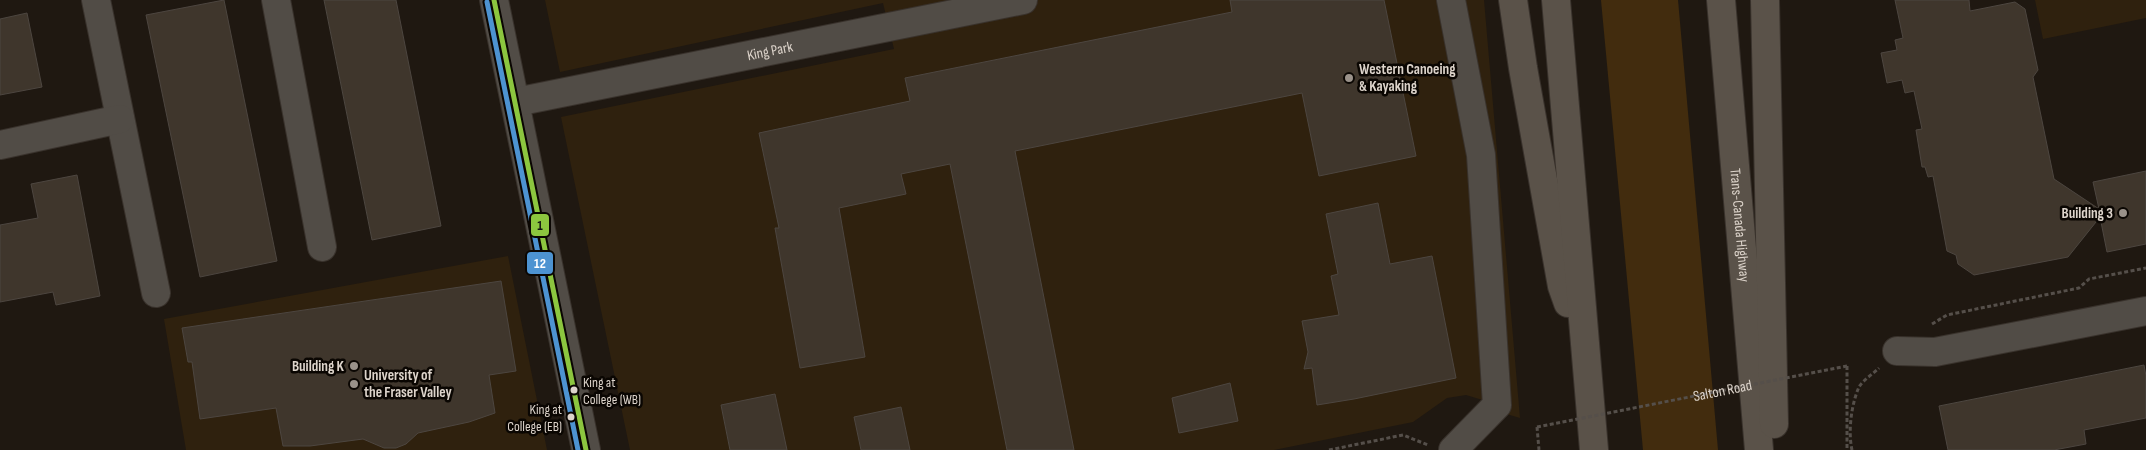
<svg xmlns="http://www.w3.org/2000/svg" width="2146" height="450" font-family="'Sofia Sans Condensed',sans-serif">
	<rect width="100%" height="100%" fill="#1f1811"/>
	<!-- built -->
	<path fill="#2f210e" d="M545 0H1484L1520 418 1503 413 1486 401 1466 395 1447 398 1413 422 1274 450H630L561 117 894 49 883 3 560 72Z
		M2035 0H2146V18L2043 39Z
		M508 256 547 450H186L164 319Z"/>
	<!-- green -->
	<path fill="#422c0e" d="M1601 0H1678L1718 450H1643Z"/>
	<!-- building -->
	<path fill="#3f362c" stroke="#4d4640" d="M224 0 277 261 200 277 146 15Z
		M324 0H396L441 226 372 240Z
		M1230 0H1384L1416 156 1319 176 1302 93 1015 151 1074 450H1007L950 164 901 174 906 194 839 208 865 357 800 368 775 228H779L759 133 910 101 905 78 1232 12Z
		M1895 0H1969L1970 11 2015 2 2025 9 2038 70 2033 77 2054 179 2099 209 2093 182 2146 171V244L2107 252 2100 217 2068 257 1974 275 1958 264 1956 255 1947 251 1933 176 1928 177 1925 167H1922L1916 130 1922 129 1914 91 1905 93 1902 80 1887 83 1881 53 1897 50 1895 40 1903 38Z
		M27 13 42 87 0 95V19Z
		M77 175 100 296 56 305 53 292 0 302V225L38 218 31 184Z
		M1378 203 1390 264 1432 256 1456 378 1354 399 1317 405 1312 368 1304 369 1308 352 1302 321 1339 315 1331 276 1338 274 1326 214Z
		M501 281 516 371 489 375 495 413 469 422 418 433 406 444 396 448H384L363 439 310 446H283L276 408 200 419 192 362H188L182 328Z
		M2144 365 2146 376V418L2084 430 2086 444 2054 450H1948L1939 406Z
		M1230 383 1238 421 1179 433 1172 398Z
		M775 394 787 450H730L721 405Z
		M901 407 910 450H861L854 417Z"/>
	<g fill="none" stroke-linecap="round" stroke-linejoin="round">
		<!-- minor casing -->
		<g stroke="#39322c" stroke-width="30">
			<g id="minor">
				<path d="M96 0 156 293"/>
				<path d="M276 0 322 247"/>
				<path d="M494 0 586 450"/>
				<path d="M1451 0 1481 155 1497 405 1453 450"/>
				<path id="s1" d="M516 102 1023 0"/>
				<path d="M0 145 120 119"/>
				<path d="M1897 351 1935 352 2146 311"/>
			</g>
		</g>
		<!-- highway casing -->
		<g stroke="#39322c" stroke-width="30">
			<g id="highway">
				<path d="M1513 0 1523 68 1562 286 1568 303"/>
				<path d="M1556 0 1594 450"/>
				<path id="s2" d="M1721 0 1759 450"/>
				<path d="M1765 0 1774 424"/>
			</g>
		</g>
		<!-- path -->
		<path stroke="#554f4a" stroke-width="3" stroke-dasharray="4 2.5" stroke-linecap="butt" d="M1932 324 1947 315 2079 288 2089 279 2146 268
			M1847 366V450
			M1537 427 1539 450
			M1329 450 1403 435 1428 445
			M1852 450C1848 432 1851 405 1859 387 1863 380 1873 374 1879 368"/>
		<!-- minor -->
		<use href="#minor" stroke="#514c46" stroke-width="28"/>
		<!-- highway -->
		<use href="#highway" stroke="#5a5249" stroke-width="28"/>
		<!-- path-bridge -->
		<path stroke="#554f4a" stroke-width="3" stroke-dasharray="4 2.5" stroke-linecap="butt" id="s3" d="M1537 427 1847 366"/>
		<!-- bus-1 casing -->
		<g stroke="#0a0602" stroke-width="9">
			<path id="bus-1" d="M494 0 586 450"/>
		</g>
		<!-- bus-2 casing -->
		<g stroke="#0a0602" stroke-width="9">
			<path id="bus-2" d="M487 2 578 450"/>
		</g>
		<!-- bus-1 -->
		<use href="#bus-1" stroke="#8cc63f" stroke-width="5"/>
		<!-- bus-2 -->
		<use href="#bus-2" stroke="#4d93d1" stroke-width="5"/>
	</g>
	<!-- markers -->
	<g fill="#9a928a" stroke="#0a0602" stroke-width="2">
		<circle cx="1349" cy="78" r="5"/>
		<circle cx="2123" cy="213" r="5"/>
		<circle cx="354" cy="366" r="5"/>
		<circle cx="354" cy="384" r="5"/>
	</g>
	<g fill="#ddd4cb" stroke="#0a0602" stroke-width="2">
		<circle cx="574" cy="390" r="4.5"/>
		<circle cx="571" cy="417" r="4.5"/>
	</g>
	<g text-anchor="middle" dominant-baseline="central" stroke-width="5" stroke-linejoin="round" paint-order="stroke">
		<!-- bus labels -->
		<g font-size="14" fill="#ddd4cb" stroke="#0a0602" text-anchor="start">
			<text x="583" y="382">King at<tspan x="583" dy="17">College (WB)</tspan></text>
			<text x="562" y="409" text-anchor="end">King at<tspan x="562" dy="17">College (EB)</tspan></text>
		</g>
		<!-- street labels -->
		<g font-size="15" fill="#ddd4cb" stroke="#0a0602">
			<text stroke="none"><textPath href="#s1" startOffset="259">King Park</textPath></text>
			<text stroke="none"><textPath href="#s2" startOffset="226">Trans-Canada Highway</textPath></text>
			<text stroke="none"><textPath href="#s3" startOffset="189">Salton Road</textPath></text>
		</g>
		<!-- poi labels -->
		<g font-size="15" font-weight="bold" fill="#ddd4cb" stroke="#0a0602" text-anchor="start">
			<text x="1359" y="69">Western Canoeing<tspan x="1359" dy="17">&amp; Kayaking</tspan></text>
			<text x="2113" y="213" text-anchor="end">Building 3</text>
			<text x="344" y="366" text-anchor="end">Building K</text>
			<text x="364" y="375">University of<tspan x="364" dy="17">the Fraser Valley</tspan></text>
		</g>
	</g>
	<g stroke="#0a0602" stroke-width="2">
		<rect x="530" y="213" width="20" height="24" rx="5" fill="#8cc63f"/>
		<rect x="526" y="251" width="28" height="24" rx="5" fill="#4d93d1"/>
	</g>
	<g font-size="14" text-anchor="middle" font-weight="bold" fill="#fff">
		<text x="540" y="268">12</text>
	</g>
	<g font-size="14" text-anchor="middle" font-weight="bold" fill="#111">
		<text x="540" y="230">1</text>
	</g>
</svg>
